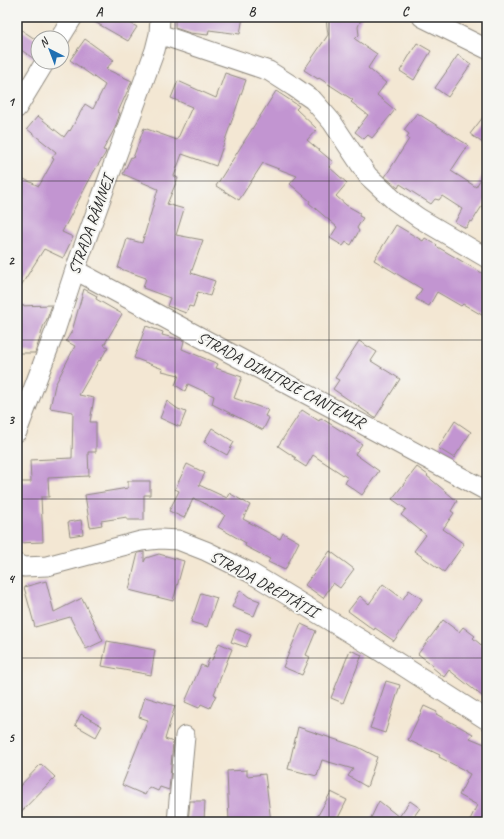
<svg xmlns="http://www.w3.org/2000/svg" width="504" height="839" font-family="Caveat,sans-serif">
	<rect width="100%" height="100%" fill="#f6f6f2"/>
	<filter id="ink" filterUnits="userSpaceOnUse"><feTurbulence type="fractalNoise" baseFrequency=".025" numOctaves="2"/><feDisplacementMap in="SourceGraphic" scale="8" xChannelSelector="R" yChannelSelector="G"/><feConvolveMatrix kernelMatrix="1 2 1 2 8 2 1 2 1" color-interpolation-filters="sRGB"/></filter>
	<filter id="wash" filterUnits="userSpaceOnUse"><feTurbulence type="fractalNoise" baseFrequency=".012" numOctaves="4" result="noise"/><feDisplacementMap in="SourceGraphic" scale="16" xChannelSelector="R" yChannelSelector="G"/><feGaussianBlur stdDeviation="0.9" result="paint"/><feColorMatrix in="noise" values="0 0 0 0 0 0 0 0 0 0 0 0 0 0 0 0 0 1.4 0 .05"/><feComposite in="paint" operator="in"/></filter>
	<g filter="url(#wash)">
		<rect width="100%" height="100%" fill="#f3e7d3"/>
		<g id="blocks">
			<!-- building -->
			<path fill="#c295d1" d="M86 17H120L137 27 128 41Z
				M175 17H243L240 34 209 30 208 35 190 33 175 28Z
				M326 17H362L358 27 359 35 355 39 377 54 368 68 386 83 377 95 395 110 372 138 368 135 364 139 355 132 368 115 351 102 353 100 319 78 318 79 304 70 328 35Z
				M17 27 38 41V54L34 59 17 47Z
				M85 39 114 60 106 69 132 81 118 112 120 113 115 128 103 150 106 151 105 154 93 173 62 232 73 237 63 258 44 249 17 292V176L39 186 54 159 52 158 56 152 27 129 38 116 64 137 69 130 70 131 85 104 93 109 105 85 70 60Z
				M417 43 431 51 414 80 400 71Z
				M458 55 471 64 448 97 435 88Z
				M225 73 246 80 216 166 182 154 174 176 178 178 167 204 184 209 176 235 203 240 191 273 215 281 210 296 198 292 193 307 189 306 186 313 167 306 170 298 143 288 146 278 118 268 127 239 142 243 158 189 123 174 131 157 133 158 144 128 177 140 192 107 171 98 178 81 216 98Z
				M276 91 299 106 296 109 317 129 307 140 333 162 329 167 347 183 336 196 346 205 360 213 359 216 363 218 357 228 359 231 351 245 346 242 343 246 330 238 337 227 309 203 310 201 290 184 297 176 263 163 239 200 216 186Z
				M487 112V146L470 134Z
				M417 113 468 145 451 171 476 187 487 168V198L472 222 470 221 466 228 455 222 462 209 442 196 439 200 435 199 431 204 400 184 398 188 385 177 409 139 407 138 409 134 404 130Z
				M396 225 423 241 425 238 437 245 436 246 487 276V318L463 304 461 306 437 292 429 306 416 299 422 289 374 260Z
				M84 289 97 296 96 299 122 314 104 345 108 347 100 361 99 360 79 395 94 398 90 422H96V452H88L89 476 48 478 49 497H41L43 542 17 543V514H19L17 482H31L30 460 72 458 73 412 50 408 55 385 75 346 66 341 72 331Z
				M52 305 47 319 43 327 40 338 35 353H17V306Z
				M146 326 163 332 162 335 182 340 184 341 182 349 218 364 216 368 242 377 234 398 268 410 265 416 269 418 263 430 212 404 214 396 188 384 185 391 175 385 179 375 162 371 163 369 134 358Z
				M359 341 377 352 371 361 400 379 375 418 333 389 339 380 335 378Z
				M167 401 178 409 186 412 180 427 160 418Z
				M302 410 319 421 321 418 362 444 355 454 379 471 362 495 345 483 348 478 313 455 306 467 295 460 296 458 278 446Z
				M455 421 471 432 454 458 438 448Z
				M212 428 234 442 227 455 204 442Z
				M187 464 205 473 199 485 227 498 229 493 250 505 243 519 280 539 283 533 299 542 285 570 268 562 270 559 245 546 246 543 218 527 225 515 200 501 193 499 184 518 169 511 179 491 175 489Z
				M417 467 428 475 427 476 457 501 451 511 454 513 443 529 464 544 444 572 414 551 426 535 401 515 406 509 392 499Z
				M128 481H150V495H144V520H127V517L101 521 102 525 90 527 85 495 128 488Z
				M81 520 83 534 70 536 68 522Z
				M330 551 354 569 340 588 333 583 323 598 305 585Z
				M144 552V562L146 558 159 554 184 561 173 601 129 590 138 553Z
				M46 581 54 612 82 598 103 641 86 649 70 617 35 627 24 587Z
				M383 584 403 599 409 590 422 599 394 641 375 628 374 630 348 611 360 596 369 604Z
				M240 590 249 597 260 601 254 616 232 607Z
				M201 593 217 598 207 627 191 622Z
				M443 620 459 632 463 627 475 636 473 638 487 650V700L449 670 444 677 432 667 433 665 418 654Z
				M301 624 316 631 306 655 310 657 302 675 283 667Z
				M236 629 251 635 246 647 231 642Z
				M107 641 155 650 151 675 102 666Z
				M219 643 232 649 214 694 216 695 210 708 201 704 199 708 185 702 201 665 206 667 209 659 212 660Z
				M350 650 362 655 343 703 331 698Z
				M386 681 400 685 385 733 370 728Z
				M145 697 175 706 165 739 173 742 169 790 160 787 158 791 149 787 145 795 122 785 148 720 139 717Z
				M424 706 437 712 436 714 473 734 470 738 487 745V813L483 822H469L477 805 459 795 470 774 466 772V771L439 757 440 755 408 740Z
				M81 714 102 726 96 737 75 725Z
				M298 727 358 747 377 757 367 787 348 776 353 769 322 760 317 776 288 769Z
				M41 764 55 777 17 816V789Z
				M247 770V776L265 774 271 822H229L227 771Z
				M331 792 347 800 336 822H325L317 817Z
				M190 801H205L204 822H188Z
				M379 801 399 817 410 801 420 808 410 822H369Z"/>
		</g>
	</g>
	<g filter="url(#ink)">
		<use href="#blocks" fill-opacity="0" stroke="#8f897f" stroke-width="1"/>
		<g fill="none" stroke-linecap="round" stroke-linejoin="round">
			<!-- minor casing -->
			<g stroke="#8f897f" stroke-width="21">
				<path id="minor" d="M422 17 487 49
					M159 34 269 71 294 87 313 100 332 122 368 176 395 201 419 218 487 258
					M60 38 73 17
					M17 108 45 62
					M75 270 487 491
					M17 432 55 331 75 270 155 50 159 34 160 17
					M17 564 24 567 47 566 141 541 160 539 178 540 206 551 251 573 375 648 487 720
					M177 822 185 736"/>
			</g>
			<!-- minor -->
			<use href="#minor" stroke="#fff" stroke-width="19"/>
		</g>
	</g>
	<!-- grid -->
	<path fill="none" stroke="#2b2b2b" stroke-width="1" stroke-opacity="0.55" d="M175 17V822M329 17V822M17 181H487M17 340H487M17 499H487M17 658H487"/>
	<g text-anchor="middle" dominant-baseline="central" stroke-width="4" stroke-linejoin="round" paint-order="stroke">
		<!-- street labels -->
		<g font-size="16" fill="#2b2b2b" stroke="#f6f6f2">
			<text transform="translate(91 225) rotate(-70)">STRADA RÂMNEI</text>
			<text transform="translate(281 380) rotate(28)">STRADA DIMITRIE CANTEMIR</text>
			<text transform="translate(264 584) rotate(29)">STRADA DREPTĂȚII</text>
		</g>
	</g>
	<!-- margin -->
	<rect width="504" height="839" fill="none" stroke="#f6f6f2" stroke-width="44"/>
	<!-- north arrow -->
	<g transform="translate(50 50) rotate(318)"><circle r="19" fill="#f6f6f2" stroke="#a5a5a2"/>
	<path d="M0-3L7 15L0 10L-7 15Z" fill="#1f6fb2"/>
	<text y="-6" font-size="11" font-weight="bold" text-anchor="middle" fill="#2b2b2b">N</text>
	</g>
	<rect x="22" y="22" width="460" height="795" fill="none" stroke="#2b2b2b" stroke-width="1.5"/>
	<g font-size="13" text-anchor="middle" font-weight="bold" fill="#2b2b2b">
		<text x="99" y="16">A</text>
		<text x="252" y="16">B</text>
		<text x="405" y="16">C</text>
		<text x="11" y="106">1</text>
		<text x="11" y="265">2</text>
		<text x="11" y="424">3</text>
		<text x="11" y="583">4</text>
		<text x="11" y="742">5</text>
	</g>
</svg>
